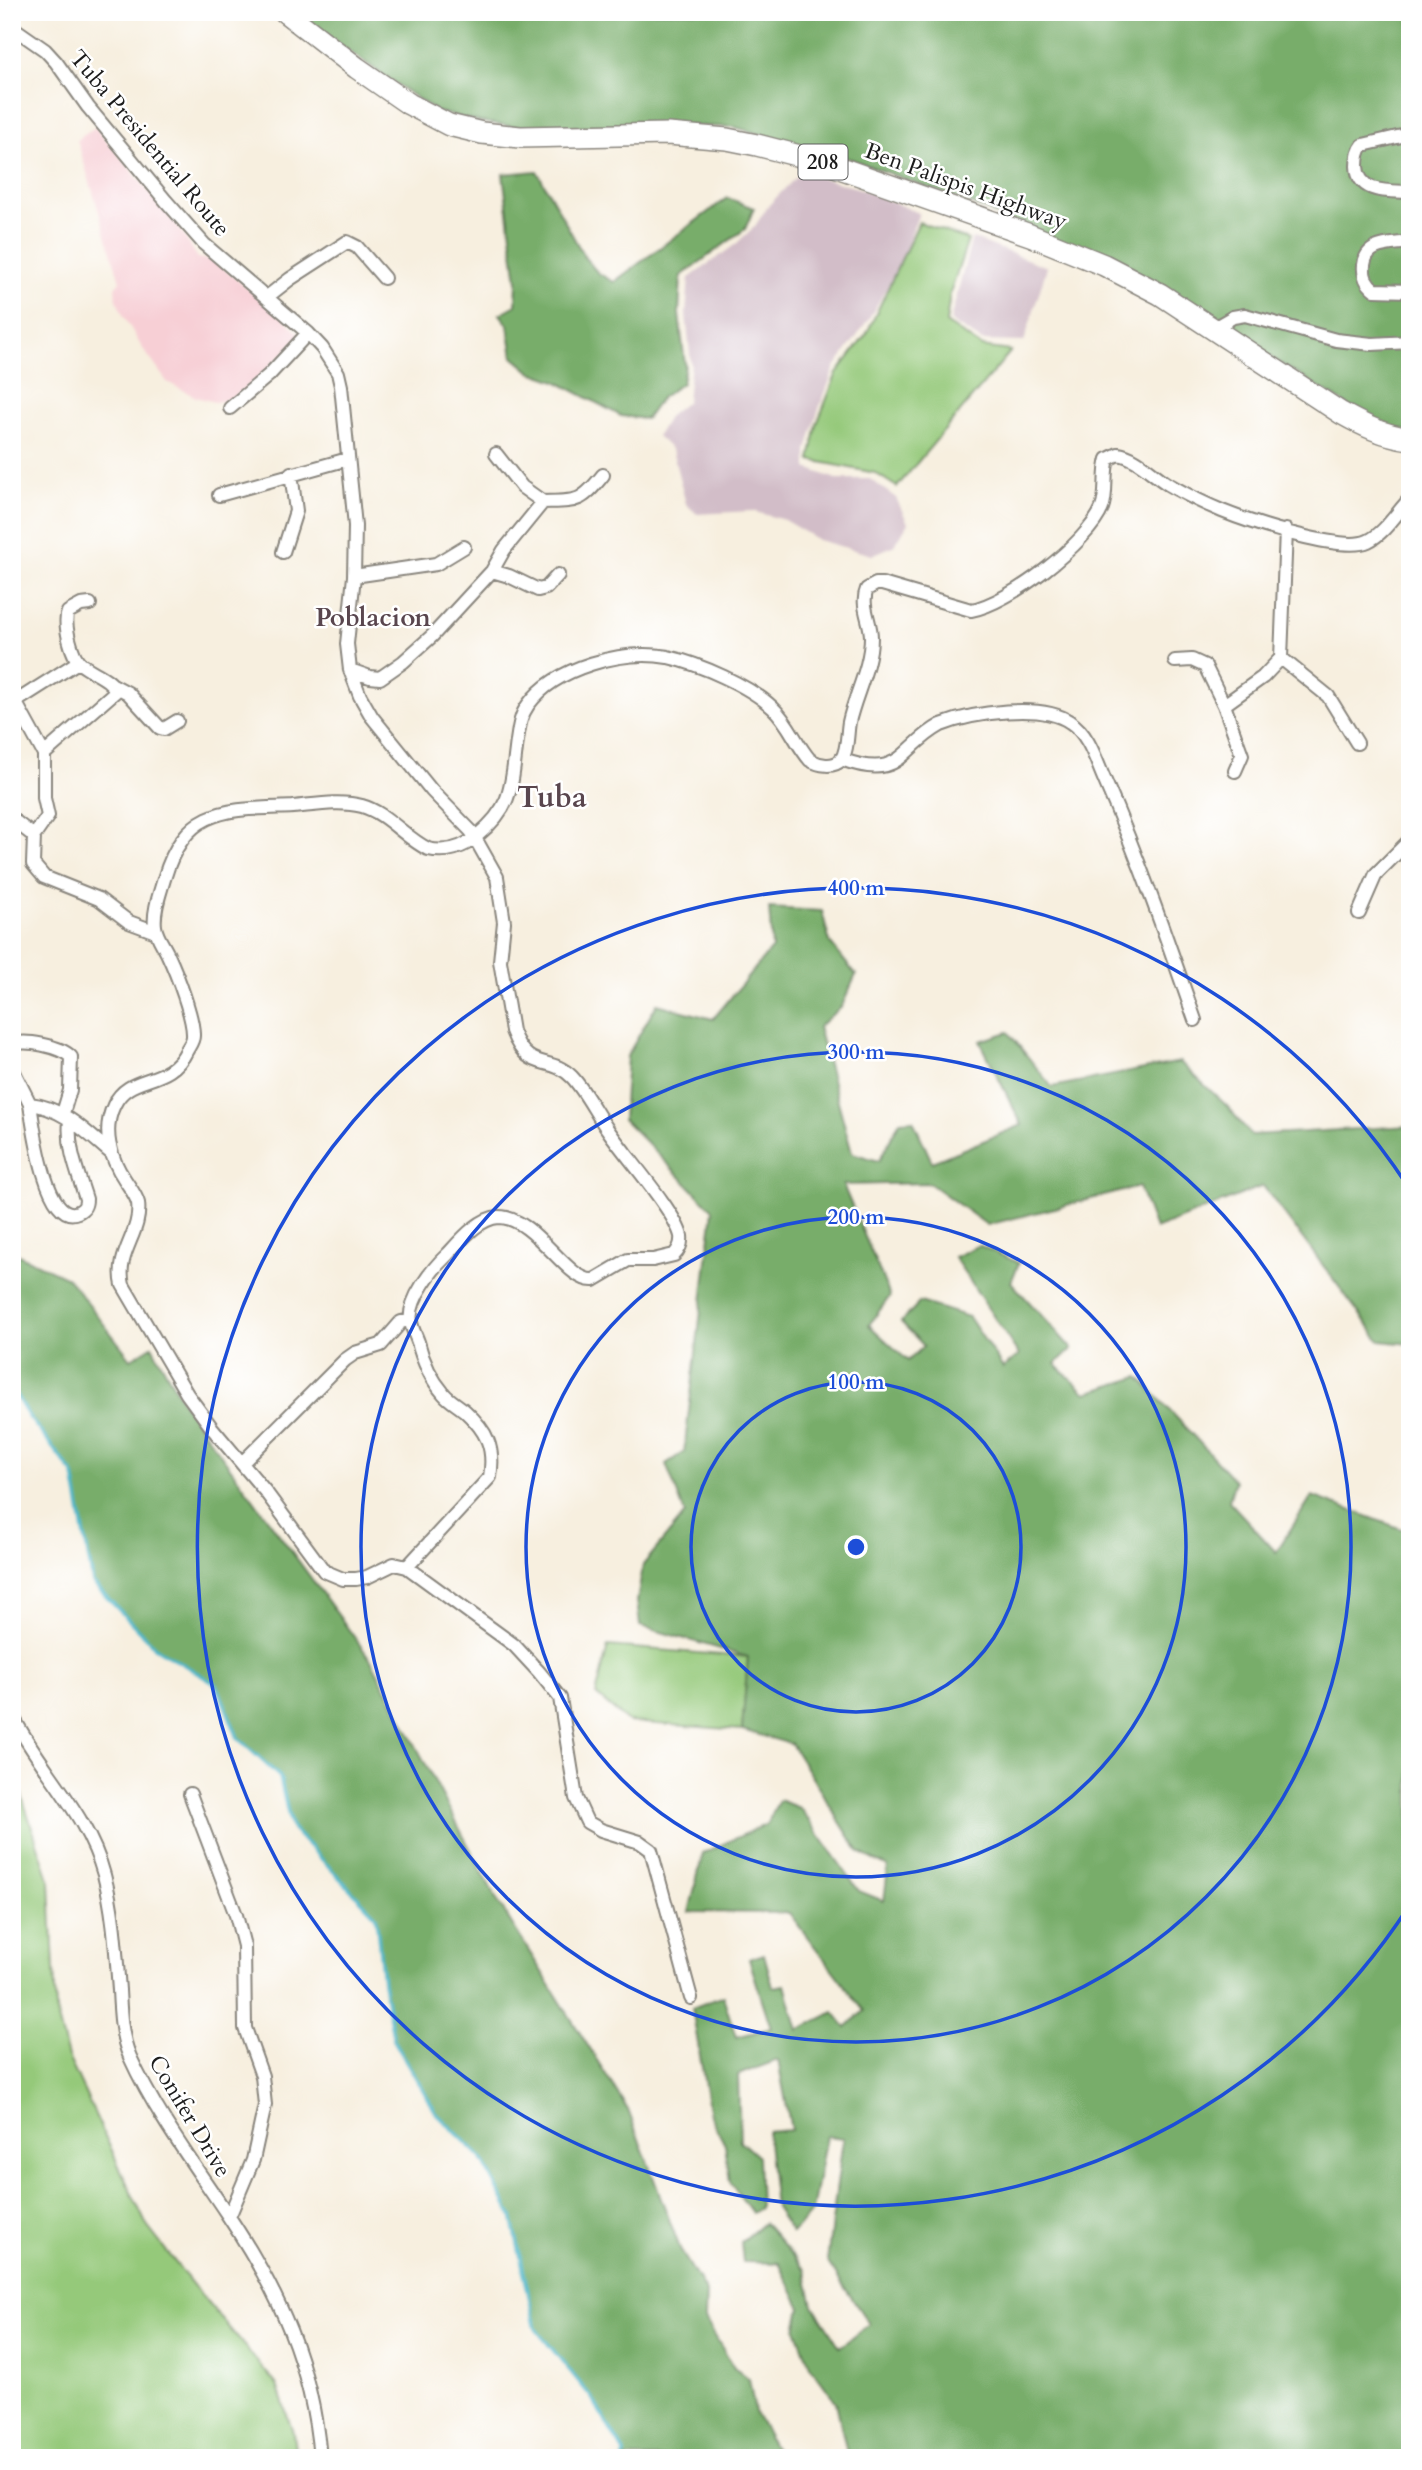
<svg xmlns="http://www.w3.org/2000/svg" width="1422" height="2470" font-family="Cardo,serif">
	<rect width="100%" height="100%" fill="#fff"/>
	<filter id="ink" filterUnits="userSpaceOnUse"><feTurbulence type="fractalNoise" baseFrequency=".0143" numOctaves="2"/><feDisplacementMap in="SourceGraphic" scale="14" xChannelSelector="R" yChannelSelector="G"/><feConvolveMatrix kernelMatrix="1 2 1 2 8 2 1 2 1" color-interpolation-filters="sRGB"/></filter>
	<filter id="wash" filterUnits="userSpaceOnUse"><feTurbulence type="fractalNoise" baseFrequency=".00686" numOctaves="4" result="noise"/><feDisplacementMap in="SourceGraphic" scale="28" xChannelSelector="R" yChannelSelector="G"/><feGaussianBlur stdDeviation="1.57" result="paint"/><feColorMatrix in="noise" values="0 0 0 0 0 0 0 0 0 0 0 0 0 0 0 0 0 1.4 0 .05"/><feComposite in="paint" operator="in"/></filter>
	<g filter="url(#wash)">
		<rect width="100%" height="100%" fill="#f7efdf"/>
		<!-- built -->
		<path fill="#f7cfd5" d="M95 127 177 225 198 258 214 261 284 318 301 336 257 379 232 399 215 402 196 397 167 382 141 346 123 315 116 298 115 287 120 281 77 140Z"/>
		<!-- industrial -->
		<path fill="#d2bdc8" d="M801 172 861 189 919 213 899 266 869 319 835 367 818 411 807 450V468L836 479H870L896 498 908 523 895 545 872 555 818 540 784 520 752 511 697 514 686 504 672 450 657 436 669 416 687 401 691 364 686 314 689 278 736 244 755 226 768 206Z
			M972 238 1047 267 1024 342 982 341 950 321Z"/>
		<!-- green -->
		<path fill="#95c97a" stroke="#58724b" stroke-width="2" d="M919 222 968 240 950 294 946 323 982 347 1011 351 897 487 875 473 810 460 817 424 836 375 867 333Z
			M608 1646 748 1657 742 1730 628 1722 596 1695Z
			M12 1766 50 1882 56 2011 68 2057 147 2226 193 2285 277 2385 293 2433 296 2458H12Z"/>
		<!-- forest -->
		<path fill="#78ad6a" stroke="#4a6443" stroke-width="2" d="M292 12H1410V431L1384 428 1158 287 970 203 842 156 734 127 651 125 533 129 481 122 437 112Z
			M537 171 585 258 598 273 614 282 727 198 754 208 745 229 681 276 679 314 685 365 682 383 661 398 646 419 621 416 556 381 531 372 513 357 508 325 500 314 516 305 517 281 503 174Z
			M769 908 822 911 830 943 856 975 842 1006 818 1027 852 1153 879 1161 900 1121 913 1120 932 1162 1022 1125 980 1041 1008 1032 1052 1087 1180 1062 1227 1106 1251 1135 1410 1126V1344L1380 1341 1263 1186 1155 1229 1139 1187 987 1225 929 1183 843 1185 890 1296 869 1325 908 1361 924 1346 901 1322 920 1302 969 1317 1003 1368 1019 1355 954 1257 979 1245 1019 1263 1011 1282 1072 1349 1055 1364 1086 1393 1139 1377 1235 1481 1229 1501 1276 1552 1312 1496 1410 1532V2458H848L836 2402 810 2366 796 2329 801 2308 779 2263 743 2262 741 2242 764 2223 805 2270 813 2305 840 2347 869 2324 827 2261 843 2138 826 2136 812 2211 792 2233 775 2208 767 2132 791 2130 778 2060 738 2075 740 2141 758 2157 760 2208 752 2213 730 2182 725 2145 710 2116 692 2008 723 1996 736 2037 771 2028 749 1959 764 1954 773 1987 785 1985 798 2030 834 2012 846 2027 864 2011 789 1913 689 1912 703 1853 767 1824 779 1800 800 1808 859 1891 884 1901 888 1867 859 1852 791 1744 742 1730 748 1657 640 1626 637 1601 643 1565 685 1514 666 1464 684 1452 713 1210 623 1119 627 1056 657 1004 713 1019 772 948Z
			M12 1252 68 1278 131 1359 152 1346 183 1403 371 1660 497 1900 628 2110 681 2251 706 2292 705 2319 734 2368 749 2379 755 2412 776 2451 770 2458H624V2452L592 2398 536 2329 512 2216 481 2157 437 2114 394 2040 383 1983 376 1916 291 1827 280 1777 238 1738 217 1685 155 1647 93 1583 74 1475 29 1417 12 1389Z"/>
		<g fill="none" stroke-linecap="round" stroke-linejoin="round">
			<!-- stream -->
			<path stroke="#4eb7cc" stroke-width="3.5" d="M12 1389 29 1417 74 1475 93 1583 155 1647 217 1685 238 1738 280 1777 291 1827 376 1916 383 1983 394 2040 437 2114 481 2157 512 2216 536 2329 592 2398 624 2452V2458"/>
		</g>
	</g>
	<g filter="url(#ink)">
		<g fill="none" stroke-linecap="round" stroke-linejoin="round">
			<!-- minor casing -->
			<g stroke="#8a867e" stroke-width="16">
				<path id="minor" d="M12 27 45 50 56 62 88 107 166 201 204 244 308 333 322 348 338 373 341 386 355 526 354 576 347 644 350 670 360 696 372 717 432 791 471 831 497 877 504 922 500 961 512 1031C528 1074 549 1054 572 1077 586 1092 596 1114 608 1130 624 1154 675 1211 681 1236 682 1244 679 1250 674 1255L653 1260H628L594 1280C567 1283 536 1217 499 1217 479 1218 461 1240 448 1254 433 1268 407 1300 411 1322 412 1329 416 1336 418 1342 423 1362 431 1379 444 1394 450 1401 458 1405 465 1411 487 1431 495 1448 490 1477L407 1567
					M1410 134 1363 145C1358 151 1357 157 1357 166 1358 194 1388 191 1410 192
					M1410 242C1391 245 1366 242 1364 265 1363 276 1366 283 1375 290L1410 291
					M267 297 290 279 347 242 357 247 384 278
					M1214 328 1233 317 1245 315 1336 340 1372 344 1410 342
					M230 408 269 375 308 333
					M496 454 522 487 543 502
					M219 495 348 459
					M283 552 296 511 291 473
					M492 571 509 576 538 590 546 588 558 575
					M354 576 436 564 464 547
					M90 604 81 605 68 612C63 624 72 657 81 664 92 673 111 678 116 691L44 754V798L48 816 34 836 33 864 44 877 99 899 129 922 156 932
					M1281 658 1328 696 1357 743
					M1175 661 1192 660 1205 666 1224 705 1242 755 1235 771
					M350 670 370 677 380 678 403 662 432 636 492 571 504 550 543 502C578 501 581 503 603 475
					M113 685 128 693 160 728 164 729 177 721
					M16 703 44 754
					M12 704 78 662
					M1224 705 1263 677 1281 658 1286 530
					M841 759C902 782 899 748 941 725 971 713 1042 702 1070 722 1089 734 1096 761 1105 781 1139 859 1167 939 1195 1020
					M12 819 34 836
					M1359 913 1376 874 1410 840
					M12 1045C23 1038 62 1047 71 1057L70 1090 63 1113
					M12 1068 30 1104C64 1108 87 1133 112 1154
					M30 1104C33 1124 46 1226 78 1212 84 1209 86 1206 86 1199 78 1173 67 1148 70 1120
					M242 1463 345 1360 355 1353 381 1345 401 1322 410 1320
					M12 1715C40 1770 88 1814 104 1875 114 1912 116 1952 119 1990 120 2011 121 2037 130 2057 156 2114 193 2163 227 2214 279 2292 312 2364 320 2458
					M190 1794 236 1915 244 1946 245 2028 262 2076 265 2105 253 2160 229 2217
					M691 1998 651 1850 640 1842 601 1830 587 1822 576 1798 560 1698 539 1672 514 1645 407 1567 394 1564 367 1577 356 1579H343L324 1571 265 1491 212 1428 187 1394 123 1285C115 1253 142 1233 138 1203 136 1195 130 1188 125 1180 110 1158 102 1130 114 1105 129 1072 169 1088 187 1050 189 1046 193 1041 193 1036 194 1018 176 972 168 955 164 946 156 936 155 926 153 911 160 893 164 879 186 805 227 810 293 807 315 805 340 800 362 806 387 813 405 838 428 849 446 853 464 848 478 835 514 805 511 785 517 741 519 728 520 716 528 705 555 667 623 649 668 657 700 664 750 686 773 708 789 723 796 744 810 760 819 765 833 768 841 760 848 751 847 733 849 722 855 695 871 666 871 637 871 621 860 605 867 589L876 584H882L971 610C1008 604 1088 543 1102 508 1108 492 1103 475 1108 459L1118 454C1139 457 1155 478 1173 487 1189 496 1205 504 1222 511 1249 522 1343 553 1368 541 1385 533 1397 512 1410 499"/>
			</g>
			<!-- primary casing -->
			<g stroke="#8a867e" stroke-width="24">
				<path id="primary" d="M285 12 357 68 409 104 449 125 482 133 520 137 668 134 727 139 757 145 823 162 1030 235 1104 265 1160 294 1341 413C1364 426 1383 435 1410 439"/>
			</g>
			<!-- minor -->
			<use href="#minor" stroke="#fff" stroke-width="12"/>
			<!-- primary -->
			<use href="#primary" stroke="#fff" stroke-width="21"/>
		</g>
	</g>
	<!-- distance rings -->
	<g fill="none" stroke="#1d4ed8" stroke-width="3.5">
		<circle cx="856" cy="1547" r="165"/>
		<circle cx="856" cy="1547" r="330"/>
		<circle cx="856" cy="1547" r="495"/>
		<path d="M1409 1906A659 659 0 1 1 1409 1188"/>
	</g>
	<g text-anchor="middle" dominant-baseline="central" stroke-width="5" stroke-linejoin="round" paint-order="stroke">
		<!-- shield labels -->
		<rect fill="#fff" stroke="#606060" stroke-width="2" x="798.5" y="144.5" width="49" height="35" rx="5"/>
		<g font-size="21" font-weight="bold" fill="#1c1c1c">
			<text x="823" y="162">208</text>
		</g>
		<!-- street labels -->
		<g font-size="23" fill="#1c1c1c" stroke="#fff">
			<text transform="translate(150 143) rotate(50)">Tuba Presidential Route</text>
			<text transform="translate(966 186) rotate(20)">Ben Palispis Highway</text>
			<text transform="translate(190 2116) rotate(59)">Conifer Drive</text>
		</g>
		<!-- quarter labels -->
		<g font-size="26" font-weight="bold" fill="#59464e" stroke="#fff">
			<text x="373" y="617">Poblacion</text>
		</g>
		<!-- district labels -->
		<g font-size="30" font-weight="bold" fill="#59464e" stroke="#fff">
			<text x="552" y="797">Tuba</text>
		</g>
	</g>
	<circle cx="856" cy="1547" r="10" fill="#1d4ed8" stroke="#fff" stroke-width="3.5"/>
	<g font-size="21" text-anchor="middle" font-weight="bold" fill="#1d4ed8" stroke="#fff" stroke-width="5" stroke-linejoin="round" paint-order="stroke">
		<text x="856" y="895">400 m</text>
		<text x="856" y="1059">300 m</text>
		<text x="856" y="1224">200 m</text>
		<text x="856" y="1389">100 m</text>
	</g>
	<!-- margin -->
	<rect width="1422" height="2470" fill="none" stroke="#fff" stroke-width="42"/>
</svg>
